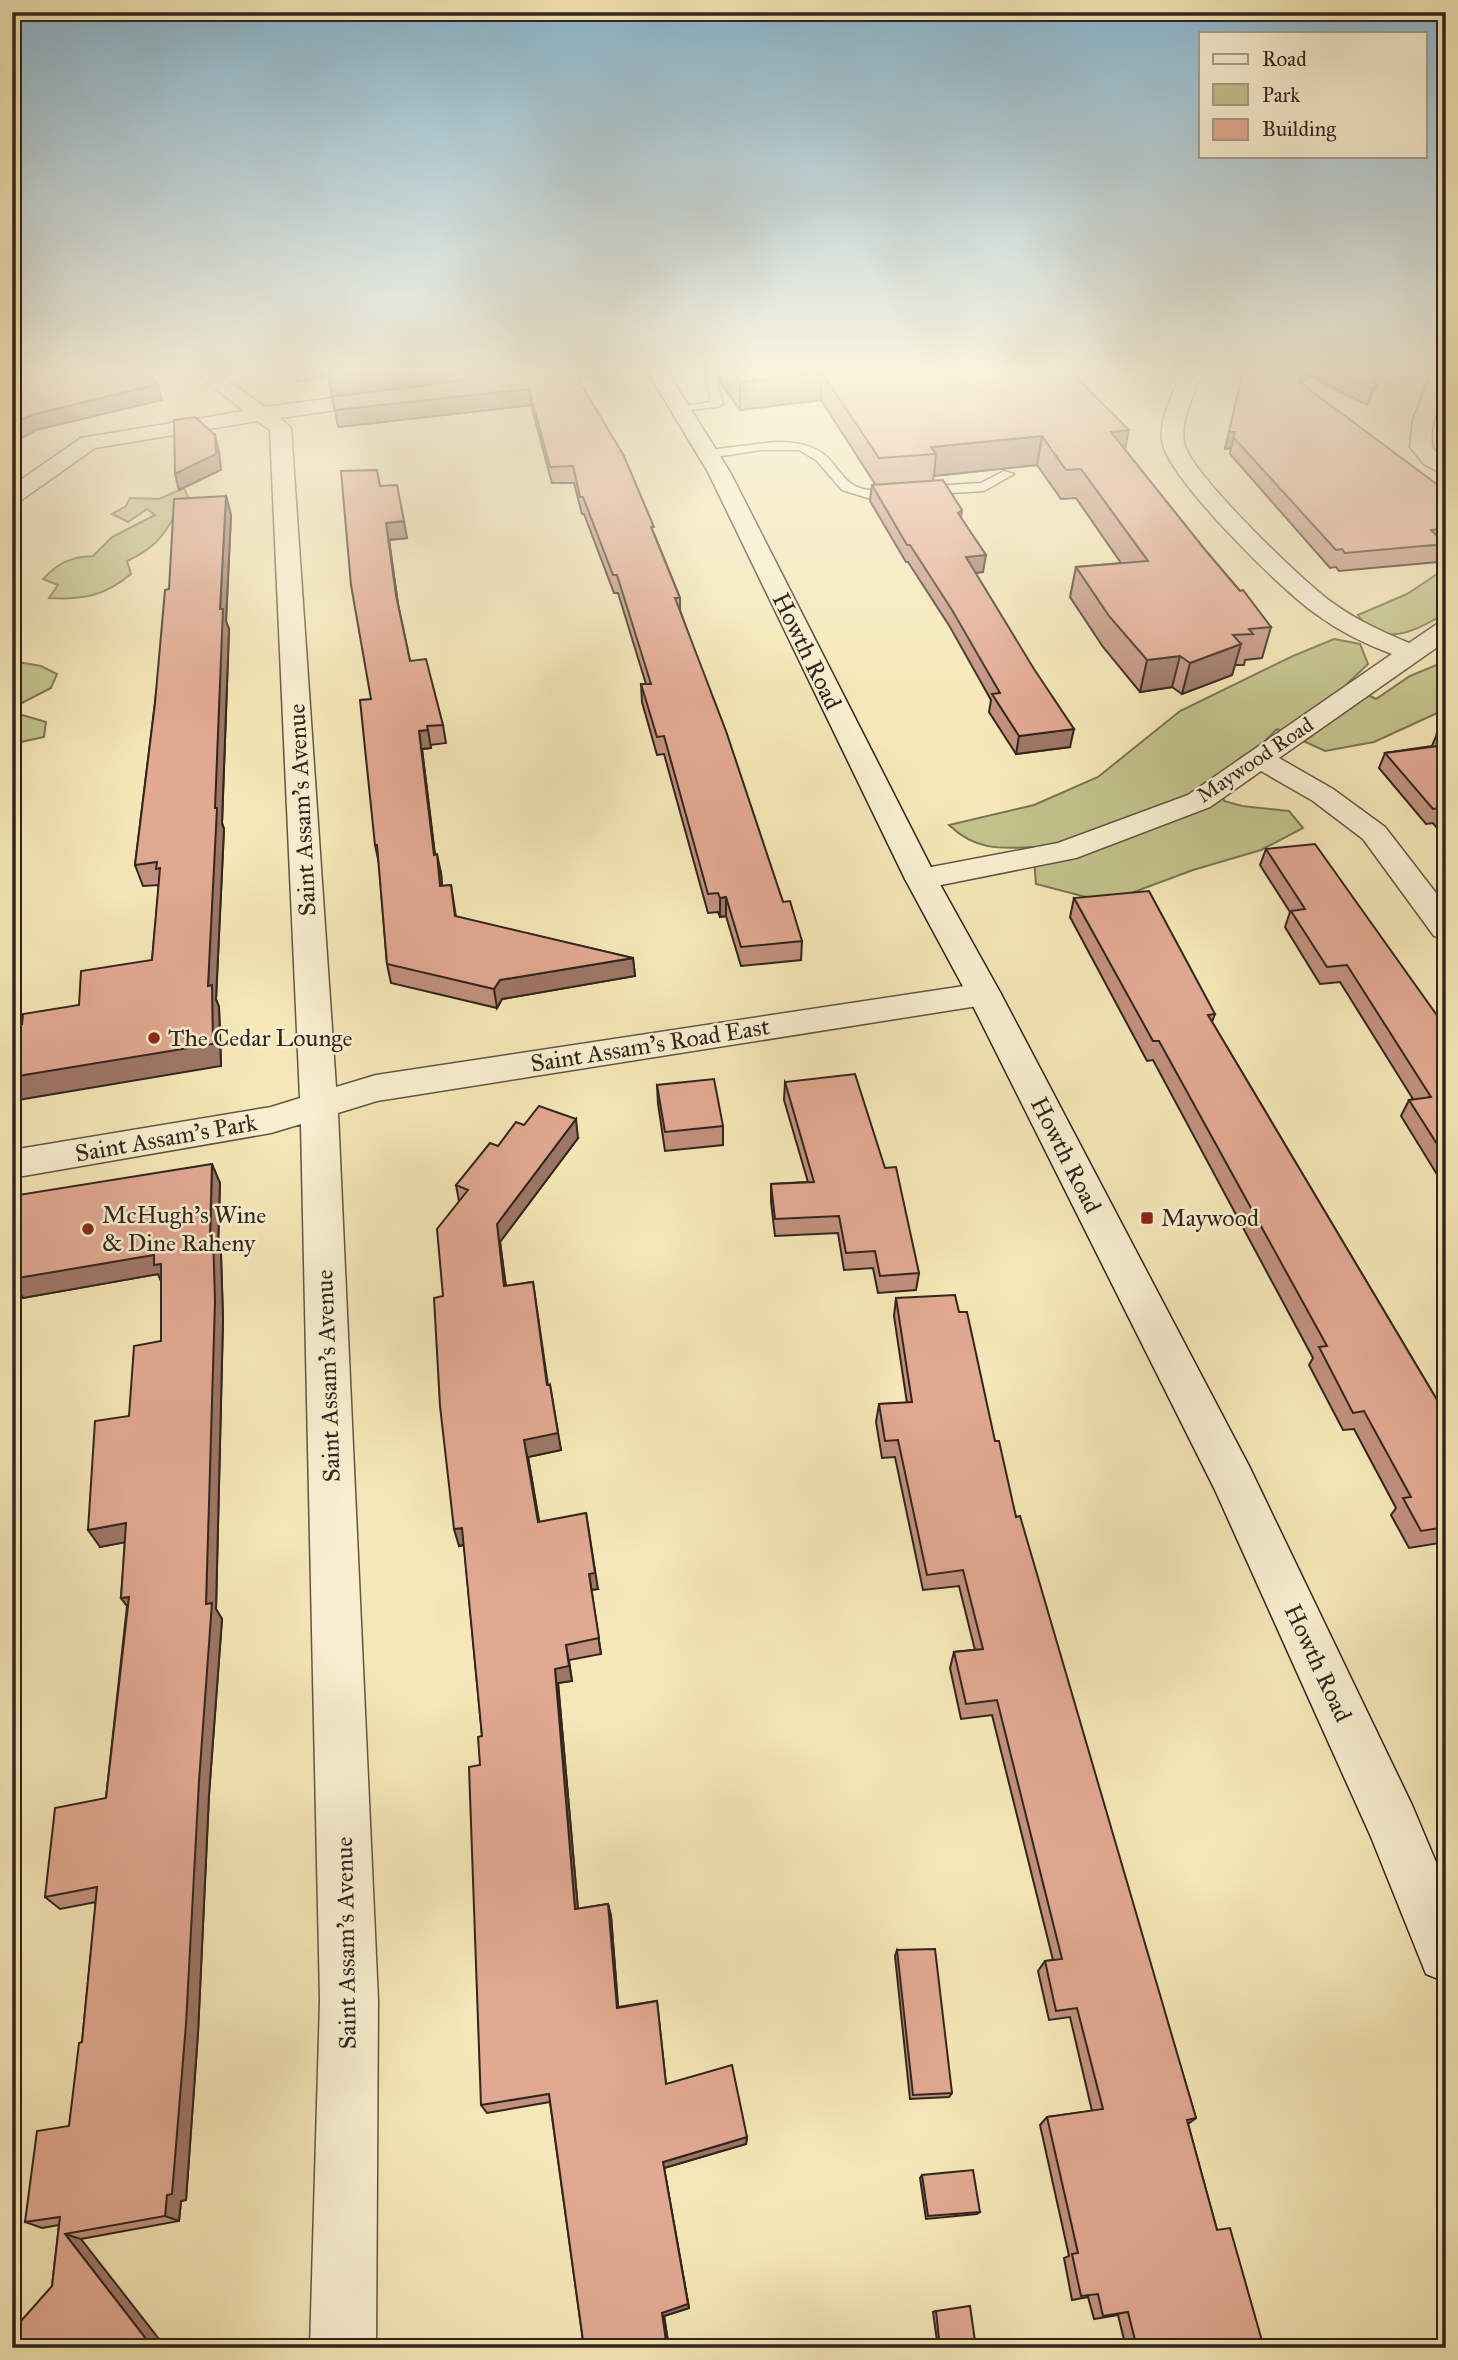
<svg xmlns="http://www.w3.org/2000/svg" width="1458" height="2360" font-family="'IM FELL Great Primer',serif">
	<rect width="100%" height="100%" fill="#f5e7b7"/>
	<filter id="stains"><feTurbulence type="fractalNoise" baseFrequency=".00286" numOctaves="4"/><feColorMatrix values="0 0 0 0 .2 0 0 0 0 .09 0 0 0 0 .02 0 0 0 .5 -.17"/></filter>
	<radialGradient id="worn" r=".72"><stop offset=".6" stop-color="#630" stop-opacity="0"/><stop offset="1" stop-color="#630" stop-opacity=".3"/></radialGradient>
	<!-- green -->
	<path fill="#c2c38a" stroke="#7a7454" stroke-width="2" d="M184 488 188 497C164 528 166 543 127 561L131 574C105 596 82 600 49 598L58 585 43 579C58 563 70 557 93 556L112 537 155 515 147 509 128 522 112 514 126 506 130 498 159 499Z
		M1446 568V613C1426 625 1397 642 1373 631 1367 629 1362 620 1358 615L1407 594Z
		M1334 639 1360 644 1368 664 1347 684 1376 699 1410 676 1446 661V709L1374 742 1325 751 1277 729 1256 750 1220 773 1224 801 1242 806 1289 811 1303 828 1261 850 1193 870 1126 895 1090 898 1036 884 1033 847C999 849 975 850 949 825L1034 805 1098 777 1180 711 1293 656Z
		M12 661 41 666 57 674 51 688 12 708Z
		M12 712 46 722 44 737 12 744Z"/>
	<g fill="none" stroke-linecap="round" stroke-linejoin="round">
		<!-- lane casing -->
		<g stroke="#625644" stroke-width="3">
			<path id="lane" d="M705 371H715L723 404 717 407 678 411V407L711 402Z
				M775 442C794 442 813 444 827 457 842 472 845 486 868 490L981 483 1004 471 1014 474 984 491 868 498 842 490 816 460 799 450H761L709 458 703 454 709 450Z"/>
		</g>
		<!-- street casing -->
		<g stroke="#625644" stroke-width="3">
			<path id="street" d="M193 371H215L265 407 386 391 393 393 396 397 393 401 386 403 280 418 291 428 336 1087 376 1075 984 983 996 986 1001 994 996 1002 984 1005 377 1101 338 1113 378 2000 376 2348H310L320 2000 301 1124 271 1133 12 1178V1150L271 1107 300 1098 270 430 257 421 95 448 20 501 12 503V486L81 438 244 411Z
				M543 371H599L596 375 589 377 522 385 515 383 512 379 515 375Z
				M1183 371H1203C1195 393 1180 419 1184 443 1190 473 1304 583 1333 603 1356 620 1383 632 1409 643L1437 624 1446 621V641L1279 758 1333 789 1385 827 1446 906V939L1434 936 1363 839 1313 801 1261 771 1210 807 1076 858 921 889 910 886 905 879 910 872 921 869 1058 843 1188 795 1392 654C1365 644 1339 631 1316 614 1281 590 1177 486 1164 448 1155 424 1174 393 1183 371Z
				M1432 371H1446C1446 397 1426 423 1433 449L1446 459V476L1424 464 1410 447 1413 420Z"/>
		</g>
		<!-- secondary casing -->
		<g stroke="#31251e" stroke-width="3">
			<path id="secondary" d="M647 371H667L730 472 937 879 1001 994 1249 1466 1412 1805 1446 1886V1982L1426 1974 1371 1837 1215 1490 967 994 905 879 708 472Z"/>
		</g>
		<!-- lane -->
		<use href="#lane" fill="#f8efd0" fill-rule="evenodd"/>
		<!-- street -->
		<use href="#street" fill="#f8efd0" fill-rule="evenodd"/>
		<!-- secondary -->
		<use href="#secondary" fill="#f8efd0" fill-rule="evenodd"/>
	</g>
	<!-- wall -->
	<path fill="#c2917e" stroke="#31251e" stroke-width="2" d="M294 371H573L655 536 680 598V610L783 902 802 941 801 960 741 966 726 916 720 917 718 912 708 913 664 754 657 755 642 702 641 684H646L618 593H614L584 514H582L574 483H552L531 405 338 427 455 381 332 396 328 375 298 382Z
		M718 371H1070L1125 450 1206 551 1271 627 1262 658 1245 660 1244 665H1235L1232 675 1182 694 1172 687 1140 692 1103 647 1070 597 1076 567 1121 563 1076 498 1061 499 1037 465 934 476 933 480 962 510 961 517 983 572 975 573 1070 747 1016 754 989 712 991 700 950 627 908 562H906L870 501 872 485 875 484 821 400 740 410 721 383Z
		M1243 371H1384L1367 405 1308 375 1302 384 1445 545 1438 562 1339 571 1336 567 1330 568 1230 454 1231 448 1225 449Z
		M380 486 407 538 389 540 398 604 410 661 443 725 446 743 430 745 431 748 422 749 435 854 441 873 442 886 451 885 456 917 633 958 635 976 502 999 497 1008 391 983 387 964 379 864 375 845 371 699Z
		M226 496 231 515 226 621 229 629 222 823 224 829 216 999 219 1007 221 1066 22 1024 79 1005 152 960 159 885 143 886 135 865 169 589Z
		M1446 733V839L1433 823 1426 824 1379 768 1385 753 1432 746 1437 734Z
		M1266 849 1446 1028V1189L1401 1116 1409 1100 1413 1099 1340 982 1320 984 1285 927 1290 912 1260 865Z
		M1074 898 1215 1014 1212 1022 1446 1415V1542L1409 1548 1391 1515 1396 1508 1354 1429 1343 1430 1309 1365 1313 1358 1153 1060 1147 1061 1070 917Z
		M785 1082 919 1273 916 1290 878 1293 873 1268 844 1270 838 1233 775 1236 771 1202V1184L808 1182 784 1100Z
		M657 1085 723 1126V1145L665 1151 658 1104Z
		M524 1125 578 1138 500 1242 506 1286 533 1282 548 1385 561 1450 528 1457 539 1522 598 1589 591 1590 601 1654 569 1660 572 1681 558 1683 578 1909 608 1904 611 1916 618 2007 657 2001 666 2084 747 2137 746 2144 664 2168 689 2308 664 2316 669 2348H584L550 2102 487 2113 481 2105 480 1765 482 1736 464 1545 459 1546V1201L456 1185 498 1146Z
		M220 1183 218 1247 221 1254 223 1319 216 1609 222 1619 209 1795 198 2033 186 2200 181 2201 179 2221 81 2239 52 2286 59 2225 42 2228 25 2222 69 2126 82 2042 96 1902 60 1909 45 1897 106 1798 127 1606 121 1598 125 1542 100 1547 129 1416 161 1341V1281L158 1274 23 1298 17 1287 13 1288 12 1286V1196Z
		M896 1298 959 1312 1016 1517 1196 2118 1188 2124 1217 2230 1264 2348H1126L1118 2315 1094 2319 1088 2297 1072 2300 1064 2258 1069 2256 1040 2125 1047 2117 1092 2111 1070 2017 1049 2020 1038 1971 1045 1961 1053 1960 992 1715 961 1719 950 1668 954 1652 975 1650 959 1586 923 1590 895 1457 882 1458 876 1422 879 1404 907 1403 894 1316Z
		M897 1950 952 2093 949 2097 910 2099 895 1956Z
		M922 2175 980 2212 977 2214 926 2219 920 2178Z
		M936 2311 976 2348H938L933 2312Z"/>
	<!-- shaded-wall -->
	<path fill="#9e7666" stroke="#31251e" stroke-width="2" d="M295 371H327L328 375 298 382Z
		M381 371H546L332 396 328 377Z
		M1305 371H1309L1308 375 1293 397 1298 381Z
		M1381 371H1384L1367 405 1372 389Z
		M822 373 821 400 740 410V382Z
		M158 384 162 400 36 430 12 444V425L31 415Z
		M529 389 531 405 338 427 335 410Z
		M1129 430 1123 459 1111 432Z
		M1229 432H1235L1231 448 1225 449Z
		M215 435 219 452 221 470 179 490 175 474Z
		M1042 436 1037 465 934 476 936 454 931 447Z
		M226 496 231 515 226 621 229 629 222 823 224 829 216 999 219 1007 221 1066 12 1101V1077L208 986 220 609Z
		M404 521 407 538 389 540 399 612 386 523Z
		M1446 528V544L1425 546 1431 530Z
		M986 555 983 572 964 574 966 557Z
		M1241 644 1232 675 1182 694 1190 663Z
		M1180 656 1172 687 1140 692 1147 660Z
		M1074 729 1070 747 1016 754 1019 736Z
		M428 730 431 748 422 749 437 873 434 855 419 731Z
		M437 854 441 873 444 905 440 886Z
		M726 897V916L720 917V898Z
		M633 958 635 976 502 999 497 1008 494 989 500 980Z
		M576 1119 578 1138 500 1242 508 1305 504 1286 497 1224Z
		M212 1164 220 1183 218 1247 221 1254 223 1319 216 1609 222 1619 209 1795 198 2033 186 2200 181 2201 179 2221 165 2216 206 1604 210 1236Z
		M154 1255 161 1264 163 1284 158 1274 23 1298 17 1287 13 1288 12 1286V1267Z
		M550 1385 561 1450 528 1457 542 1538 524 1440Z
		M586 1513 598 1589 591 1590 601 1654 589 1574Z
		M126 1523 137 1540 100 1547 88 1530Z
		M462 1528 467 1544 459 1546 454 1529Z
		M129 1597 133 1614 121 1598Z
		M566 1645 572 1681 558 1683 579 1921 575 1909 555 1669Z
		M608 1904 611 1916 619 2017 617 2008Z
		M747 2137 746 2144 664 2168 689 2308 664 2316 669 2348H667L662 2313 663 2162Z
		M65 2234 81 2239 166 2348H153Z"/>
	<!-- building -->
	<path fill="#e2a992" stroke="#31251e" stroke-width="2" d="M12 371H142L158 384 31 415 12 425Z
		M327 371H381L328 377Z
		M537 371H573L624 456 654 527H651L680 598H675L726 731 783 902 790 901 802 941 741 947 726 897 720 898 718 893 708 894 664 736 657 737 641 684H651L617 575H613L583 497H580L573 466 550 467 529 389 335 410 332 397Z
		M731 371H1070L1129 430 1111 432 1206 551 1240 591 1243 590 1271 627 1249 629 1253 634 1233 635 1241 644 1190 663 1180 656 1147 660 1109 616 1076 567 1148 561 1081 469 1066 470 1042 436 931 447 936 454 879 458 822 373 740 382Z
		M1243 371H1305L1298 381 1446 491V528L1431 530 1445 544 1345 553 1342 549 1336 550 1234 438 1235 432H1229Z
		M1335 371H1381L1372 389Z
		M195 417 215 435 216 454 175 474 174 420Z
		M377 470 380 486 397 485 404 521 386 523 396 595 410 661 426 659 443 725 427 726 428 730 419 731 434 855 437 854 440 886 451 885 455 916 633 958 500 980 494 989 387 964 377 845H375L360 700 371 699 351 585 341 471Z
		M943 480 962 510 958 513 986 555 966 557 1034 669 1074 729 1019 736 992 694 1000 693 952 610 910 545H907L872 485Z
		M226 496 220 609H223L215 808H217L208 986 212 985 213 1044 12 1077V1025L22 1024 23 1014 79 1005 81 971 152 960 160 868 156 869 157 862 135 865 155 703 165 590 169 589 174 499Z
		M1446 733V743L1437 734Z
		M1446 745V816L1439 808 1433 809 1385 753Z
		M1315 844 1446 1028V1158L1409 1100 1431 1097 1347 965 1327 967 1291 911 1305 909 1266 849Z
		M1149 891 1215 1014 1208 1015 1446 1415V1527L1421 1531 1403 1498 1411 1497 1364 1411 1353 1413 1319 1347 1327 1346 1159 1041H1153L1074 898Z
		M855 1074 885 1168 896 1167 919 1273 880 1276 875 1251 846 1253 839 1216 775 1219 771 1184 814 1182 785 1082Z
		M714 1079 723 1126 665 1132 657 1085Z
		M539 1106 576 1119 497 1224 504 1286 533 1282 547 1385H550L558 1433 524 1440 538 1522 586 1513 595 1573 589 1574 599 1638 566 1645 569 1666 555 1669 575 1909 608 1904 617 2008 657 2001 666 2084 732 2065 747 2137 663 2162 688 2304 662 2313 667 2348H584L549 2094 481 2105 469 1767 480 1765 478 1737 482 1736 462 1528 454 1529 440 1406 434 1298 443 1296 437 1229 468 1190 456 1185 490 1143 498 1146 516 1122 524 1125Z
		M212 1164 210 1236 213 1235 215 1301 206 1604 212 1603 199 1781 186 2024 172 2194 167 2195 165 2216 65 2234 153 2348H26L13 2330 52 2286 60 2217 25 2222 37 2131 69 2126 79 2043 82 2042 97 1887 45 1897 55 1808 106 1798 129 1597 121 1598 126 1523 88 1530 95 1421 129 1416 134 1346 161 1341V1264L154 1265V1255L12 1279 15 1267H12V1196Z
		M955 1295 959 1312H967L995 1441H999L1016 1517 1020 1516 1196 2118 1187 2120 1217 2230 1230 2228 1264 2348H1137L1128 2312 1103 2316 1098 2294 1081 2296 1072 2254 1078 2253 1047 2117 1103 2109 1077 2008 1056 2011 1045 1961 1062 1959 997 1700 966 1704 954 1652 983 1649 963 1570 927 1575 898 1440 885 1441 879 1404 912 1402 896 1298Z
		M935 1949 952 2093 913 2095 897 1950Z
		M973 2170 980 2212 928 2216 922 2175Z
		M970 2306 976 2348H940L936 2311Z"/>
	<!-- sky -->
	<linearGradient id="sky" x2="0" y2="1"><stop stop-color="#89b8d2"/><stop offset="0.53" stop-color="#faf4df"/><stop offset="1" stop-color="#faf4df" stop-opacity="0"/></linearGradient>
	<rect width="1458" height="701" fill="url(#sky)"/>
	<!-- markers -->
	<g fill="#8f2418" stroke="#f8efd0" stroke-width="2.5">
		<circle cx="154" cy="1038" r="7"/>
		<rect x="1140" y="1211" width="14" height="14" rx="3.5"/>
		<circle cx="88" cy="1229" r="7"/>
	</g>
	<g text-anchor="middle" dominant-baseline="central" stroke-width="5" stroke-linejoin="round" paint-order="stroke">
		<!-- far-street labels -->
		<g font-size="21" fill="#31251e" stroke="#f8efd0">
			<text transform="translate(1255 760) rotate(-34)">Maywood Road</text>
		</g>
		<!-- street labels -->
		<g font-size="24" fill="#31251e" stroke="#f8efd0">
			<text transform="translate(807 651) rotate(64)">Howth Road</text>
			<text transform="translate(302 810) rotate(-93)">Saint Assam's Avenue</text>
			<text transform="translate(650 1045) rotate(-9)">Saint Assam's Road East</text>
			<text transform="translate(166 1138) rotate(-10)">Saint Assam's Park</text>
			<text transform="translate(1066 1155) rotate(63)">Howth Road</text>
			<text transform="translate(328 1376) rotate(-92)">Saint Assam's Avenue</text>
			<text transform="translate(1318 1663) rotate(65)">Howth Road</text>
			<text transform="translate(346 1943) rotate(-91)">Saint Assam's Avenue</text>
		</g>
		<!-- poi labels -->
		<g font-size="24" fill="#31251e" stroke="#f8efd0" text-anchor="start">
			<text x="168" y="1038">The Cedar Lounge</text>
			<text x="102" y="1215">McHugh's Wine<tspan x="102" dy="28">&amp; Dine Raheny</tspan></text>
			<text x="1161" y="1218">Maywood</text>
		</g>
	</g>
	<!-- margin -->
	<rect width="1458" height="2360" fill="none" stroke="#f5e7b7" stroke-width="42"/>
	<rect x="14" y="14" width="1430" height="2332" fill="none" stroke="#31251e" stroke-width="3.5"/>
	<rect x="21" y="21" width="1416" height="2318" fill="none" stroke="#31251e" stroke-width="2"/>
	<!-- legend -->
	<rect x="1199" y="32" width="228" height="126" fill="#f8efd0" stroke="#a89e89" stroke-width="2"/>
	<rect x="1213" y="54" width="35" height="10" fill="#f8efd0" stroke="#a89e89" stroke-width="2"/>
	<text x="1262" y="66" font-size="21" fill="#31251e">Road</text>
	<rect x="1213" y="84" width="35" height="21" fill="#c2c38a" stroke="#a89e89" stroke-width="2"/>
	<text x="1262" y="102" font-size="21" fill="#31251e">Park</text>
	<rect x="1213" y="119" width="35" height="21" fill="#e2a992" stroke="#a89e89" stroke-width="2"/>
	<text x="1262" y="136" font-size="21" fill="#31251e">Building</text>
	<rect width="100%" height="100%" filter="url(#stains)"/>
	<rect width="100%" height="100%" fill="url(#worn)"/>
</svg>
